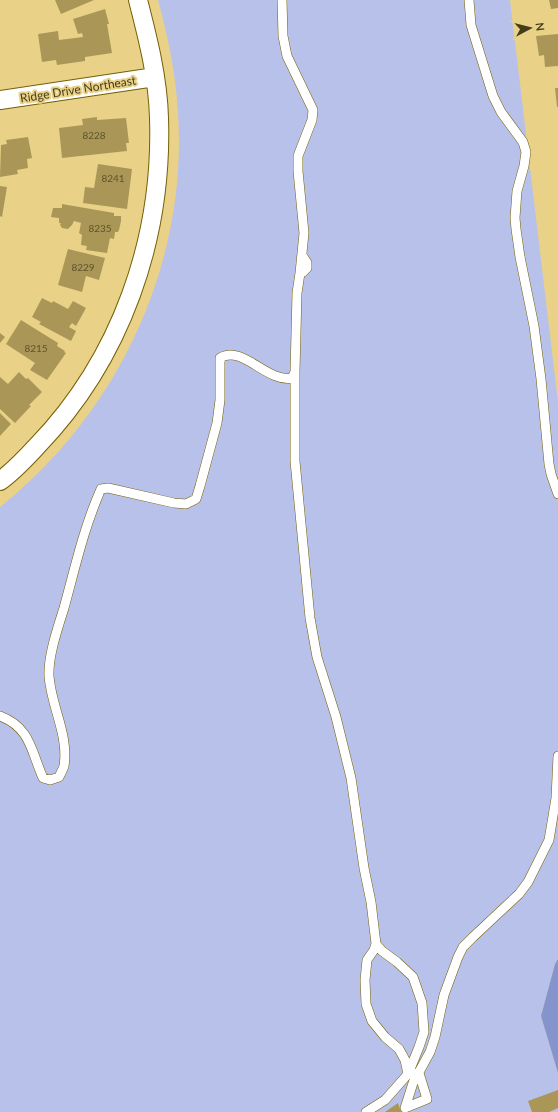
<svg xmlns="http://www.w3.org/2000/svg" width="558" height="1112" font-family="Lato,sans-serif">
	<rect width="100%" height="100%" fill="#e9d287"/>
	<!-- green -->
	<path fill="#b7c1ea" d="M158 0H510L558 402V959L555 964 541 1016 558 1073V1112H0V507C118 413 188 264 178 113 176 74 168 37 158 0Z"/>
	<!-- forest -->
	<path fill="#8694cd" d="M558 959V1073L541 1016 555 964Z"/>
	<!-- building -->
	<path fill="#aa9757" d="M55 0H94L61 14Z
		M549 0H558V8L551 9Z
		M105 9 109 24H107L112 53 85 57V61L57 65 56 60 42 62 38 34 58 31 59 40 83 37 82 33 78 34 73 19Z
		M558 34V66L545 67 544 55 539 56 536 36Z
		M555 88H558V107H557Z
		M97 117V120L126 118 129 143H126L127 151 62 158 59 128 83 125 82 119Z
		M28 137 32 158 27 159 28 168 17 170 18 174 0 177 1 145 7 144 6 140Z
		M98 164 132 169 127 209 83 203 85 187 94 188Z
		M0 186 7 187 2 217 0 216Z
		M62 204 114 213V216H121V221L119 230 118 232H115L114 239 110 238 107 253 86 250 87 246 81 245 82 235 79 233 81 223 74 221 72 225 68 229 62 228 60 225 61 223H59V218L51 217 53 208H62Z
		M68 249 105 258 99 280 86 276 82 292 58 285Z
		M42 298 52 303 53 301 68 309 73 301 86 308 76 326 72 323 69 327 76 331 71 341 39 324 41 322 32 317Z
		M21 320 58 343 57 346 65 351 64 352 66 353 47 380 30 370 35 363 6 344Z
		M0 333 5 337 0 343Z
		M19 372 26 379 28 378 42 392 29 405 31 406 15 423 0 409V377L8 384Z
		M0 413 11 424 0 436Z
		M558 1090V1108L549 1112H532L528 1101Z
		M398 1103 401 1112H385Z"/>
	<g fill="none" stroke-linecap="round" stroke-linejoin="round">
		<!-- service casing -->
		<g stroke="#745f06" stroke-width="10">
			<path id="service" d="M282 0 283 36 287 56 313 110 312 120 298 156V171L304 233 300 273 303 272 307 268V263L302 255
				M469 0 471 25 493 96 501 112 523 142 526 152 524 166 517 191 515 218 516 229 520 257 534 326 541 379 549 464 551 474 558 494
				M295 372V461L310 618 317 657 336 717 351 778 364 868 371 902 376 944 382 951 397 962 413 977 422 1003 424 1032 419 1047 408 1074 405 1060 399 1049 385 1037 372 1021 366 1004 365 980 367 960 374 950 376 944
				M0 716C31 728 31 751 43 778L50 780 59 777C61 773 63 769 64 766 69 735 51 706 49 676 48 656 58 627 64 608 75 568 84 527 101 489L108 488 117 490 174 503 186 504 196 499 200 486 217 423 220 400V358C242 344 267 383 292 378L295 372 297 293 300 273
				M405 1108 413 1083 430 1052 435 1037 444 995 458 957 463 947 473 937 519 894 528 882 549 840 556 798 558 756
				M366 1112 385 1100 408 1074 419 1073 427 1099 405 1108"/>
		</g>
		<!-- minor casing -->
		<g stroke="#745f06" stroke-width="20">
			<path id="minor" d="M0 100 155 77
				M0 481C14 471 25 459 37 446 121 359 163 239 159 118 158 78 148 39 138 0"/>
		</g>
		<!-- service -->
		<use href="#service" stroke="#fff" stroke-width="9"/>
		<!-- minor -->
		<use href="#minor" stroke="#fff" stroke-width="18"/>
	</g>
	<g text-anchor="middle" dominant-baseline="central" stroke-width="4" stroke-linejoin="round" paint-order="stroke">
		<!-- number labels -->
		<g font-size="10" fill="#5e532b">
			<text x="94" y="135">8228</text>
			<text x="113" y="178">8241</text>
			<text x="100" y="228">8235</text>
			<text x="83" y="267">8229</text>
			<text x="36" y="348">8215</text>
		</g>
		<!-- street labels -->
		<g font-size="12" fill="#453c1c" stroke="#e9d287">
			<text transform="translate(78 89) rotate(-9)">Ridge Drive Northeast</text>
		</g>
	</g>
	<!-- north arrow -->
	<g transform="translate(530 28) rotate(83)" stroke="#e9d287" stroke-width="3" paint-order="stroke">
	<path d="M0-3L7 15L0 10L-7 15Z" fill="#453c1c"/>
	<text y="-6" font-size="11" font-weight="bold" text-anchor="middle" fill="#453c1c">N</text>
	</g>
</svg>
